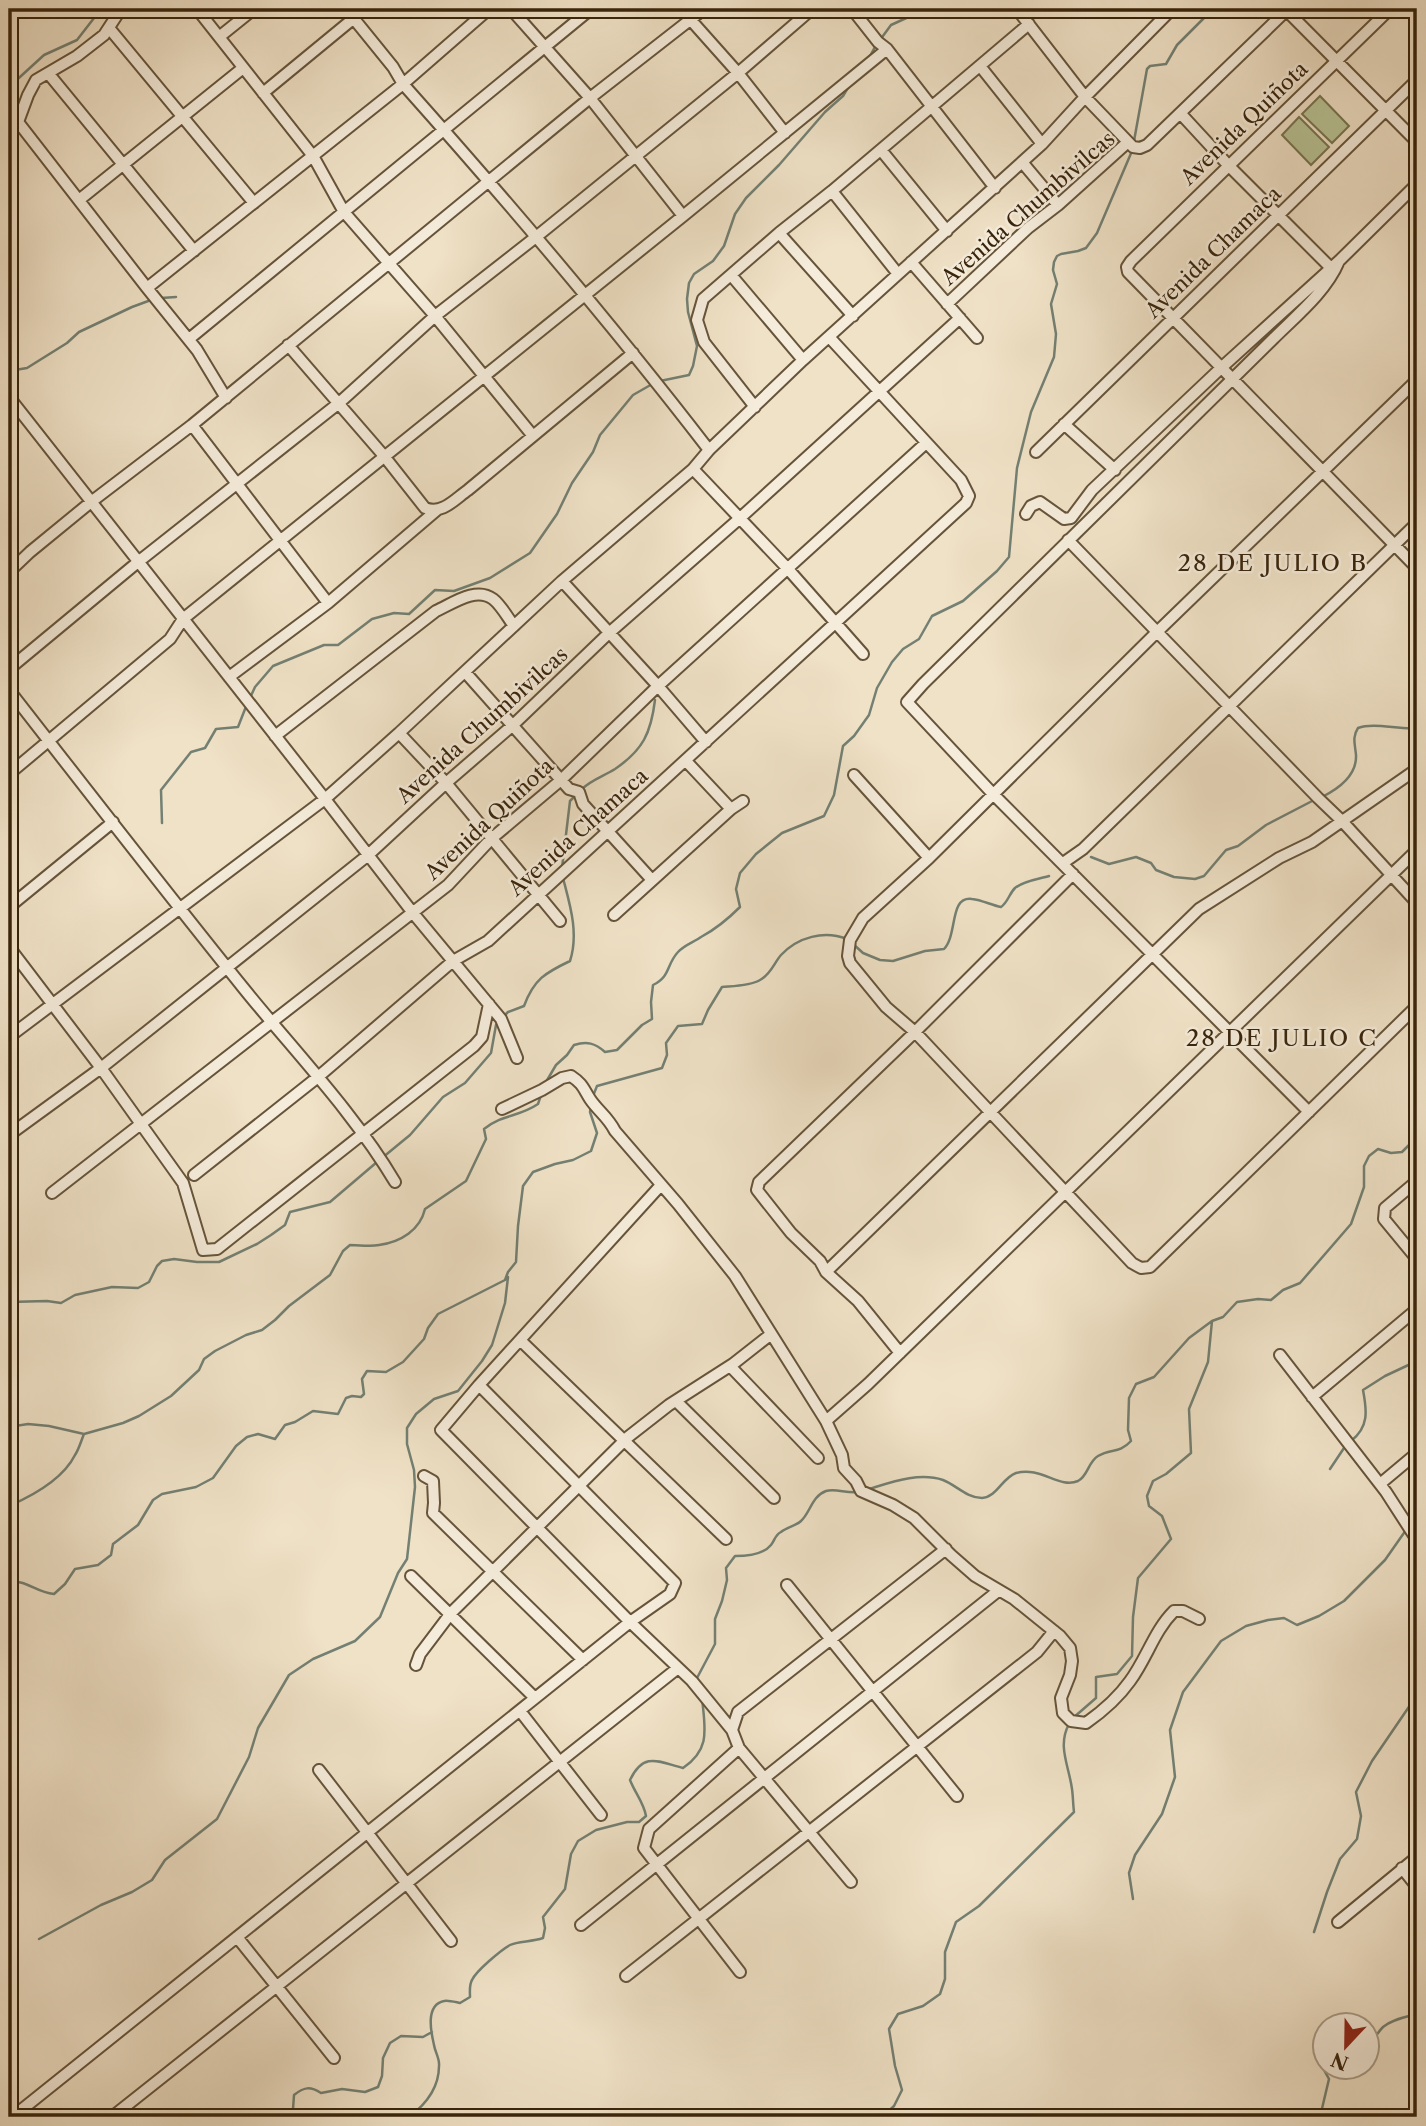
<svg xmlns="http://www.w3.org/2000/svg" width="1426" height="2126" font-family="'Libre Caslon Text',serif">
	<rect width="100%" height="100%" fill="#f0e2c7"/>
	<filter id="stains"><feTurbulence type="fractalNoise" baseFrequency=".00286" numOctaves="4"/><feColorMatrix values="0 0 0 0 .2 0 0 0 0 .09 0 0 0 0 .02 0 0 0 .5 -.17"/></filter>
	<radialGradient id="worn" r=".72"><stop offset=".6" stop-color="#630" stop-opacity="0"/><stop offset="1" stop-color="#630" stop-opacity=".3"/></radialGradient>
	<!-- green -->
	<path fill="#b8c396" stroke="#787450" stroke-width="2" d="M1320 96 1349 126 1332 143 1302 114Z
		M1299 117 1329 147 1311 165 1282 135Z"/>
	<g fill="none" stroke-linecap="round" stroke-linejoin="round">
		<!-- stream -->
		<path stroke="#738073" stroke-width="2.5" d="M880 40 891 25 926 9
			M869 58 876 45
			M9 87 44 55 77 40 101 9
			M1134 141 1147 69 1150 66 1166 64 1177 45 1213 9
			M161 298 176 297
			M9 371 27 368 67 343 79 332 132 307 151 300
			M660 381 689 375 693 366 697 346 688 312 687 299 689 283 694 274 713 261 724 246 735 214 746 198 779 165 825 112 843 96 849 86
			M250 698 255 687 273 666 324 645H338L372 619 394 613 409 614 435 590 454 591 490 578 530 553 557 514 572 483 593 452 600 435 633 395 654 383
			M582 789C591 780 604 776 615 769 643 750 651 733 655 700
			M1322 797C1338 789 1357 775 1356 755 1355 744 1352 737 1358 728 1374 722 1399 730 1417 728
			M162 823 161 790 191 752 205 748 216 729 238 727 247 704
			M1091 857 1109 864 1136 857 1151 863 1156 870 1174 877 1195 879 1204 876 1226 850 1238 846 1266 825 1316 799
			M562 868 570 801 577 794
			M852 943 863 953 880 960 893 961 925 951 944 949C958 934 949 896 972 899 982 900 991 905 1001 907 1008 902 1009 894 1015 888 1023 881 1039 879 1049 876
			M504 1016 508 1012 524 1006C534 979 545 973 570 961 579 933 570 905 563 878
			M546 1082 556 1065 567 1055 574 1045C587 1041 595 1043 605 1052L617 1050 642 1025 652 1019 651 1002 653 985C671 976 666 965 678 952 684 945 694 942 701 937 716 929 728 919 740 907L736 889 740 873 756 854 782 833 824 816 834 795 843 746 854 736 869 715 877 688 892 662 903 649 919 639 932 616 963 601 997 571 1009 557 1017 468 1031 412 1054 357 1056 334 1051 304 1057 284 1053 270 1054 262 1057 256 1061 254 1078 251 1086 248 1097 233 1132 151
			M593 1096 597 1086 662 1068 667 1055 666 1043 678 1026 702 1024 708 1010 722 987C733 986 750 986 760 980 771 974 774 963 781 955 798 937 824 930 847 939
			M382 1158 410 1135 443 1097 465 1083 491 1053 496 1025 499 1021
			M9 1302 47 1301 61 1303 75 1295 112 1287 138 1288 149 1282 157 1266 162 1261 174 1259 197 1262H219L257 1244 271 1235 285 1225 290 1212 330 1202 377 1162
			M9 1427 28 1424 49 1426 84 1434 123 1423 139 1416 171 1396 199 1370 204 1359 215 1351 246 1335 262 1330 275 1320 289 1306 330 1275 343 1251 350 1245C360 1245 370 1247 379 1245 401 1242 420 1230 425 1209L466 1181 486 1139 484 1129C503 1114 519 1117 538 1104L541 1095
			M1351 1441C1369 1427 1367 1411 1363 1390L1385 1376 1417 1361
			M1330 1469 1346 1445
			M869 1489C892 1482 919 1472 943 1480 956 1485 967 1498 982 1498 997 1497 1002 1478 1016 1473 1041 1466 1059 1489 1078 1481 1088 1476 1088 1462 1098 1456 1111 1448 1119 1454 1131 1441L1128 1430 1129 1398 1136 1384 1154 1377 1189 1338 1212 1321 1223 1317 1237 1302 1258 1299 1271 1300 1283 1290 1300 1283 1351 1224 1364 1187V1166L1369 1156 1378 1149 1391 1153 1402 1152 1417 1137
			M9 1506C32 1496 63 1479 75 1455 79 1449 81 1441 84 1434
			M1410 1526 1417 1519
			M9 1581C29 1581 35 1592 54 1594L65 1584 75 1569 98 1565 111 1555 113 1544 138 1525 153 1500 162 1494 196 1487 213 1478 236 1446 247 1437 258 1434 275 1439 285 1425 295 1422 313 1411 338 1414 346 1398 352 1396 361 1397 364 1394 362 1379 367 1371 386 1372 403 1362 424 1339 428 1328 438 1314 505 1280 508 1272 516 1262 518 1226 523 1186 533 1172 555 1164 573 1160 591 1151 597 1133 590 1112 591 1106
			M9 1616V1620
			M698 1681 697 1678 715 1644V1619L722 1601 727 1580 726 1568 735 1556C747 1556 763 1555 771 1545 775 1540 775 1535 781 1532 787 1527 796 1526 801 1521 810 1513 812 1496 826 1491 836 1488 847 1494 859 1492
			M1073 1718 1096 1698V1677L1117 1674 1132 1656 1133 1617 1138 1578 1171 1539 1162 1516 1149 1506 1147 1496 1153 1481 1166 1474 1191 1453 1189 1409 1208 1362 1212 1321
			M1133 1899 1129 1873 1135 1855 1162 1814 1175 1777 1170 1730 1183 1692 1221 1641 1246 1626 1268 1620 1284 1618 1297 1625 1319 1616 1344 1601 1385 1560 1406 1530
			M1314 1932 1327 1892 1340 1859 1357 1839 1361 1816 1356 1792 1372 1761 1417 1695
			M39 1939 101 1905 132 1892 152 1880 165 1860 217 1819 249 1757 258 1728 289 1675 313 1659 355 1641 380 1617 398 1573 407 1559 415 1487 414 1470 407 1444V1428L416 1414 434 1399 458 1391 482 1361 492 1345 505 1303 508 1277
			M1366 2044C1375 2040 1377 2033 1383 2027 1393 2019 1406 2017 1417 2014
			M286 2117 293 2109 294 2095C304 2087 310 2086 321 2093L342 2089 365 2092 378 2087 382 2076 383 2058 390 2043 401 2036 423 2037 432 2032
			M366 2117 372 2114 375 2117
			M409 2117C425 2105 439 2088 439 2066 440 2059 435 2052 434 2045 431 2032 425 2005 444 2001 448 2000 455 2002 460 2003L470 1997C470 1992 469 1985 472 1980 476 1971 501 1950 510 1945 518 1941 532 1942 543 1938L545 1928 543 1917 565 1889 571 1854 578 1841 596 1830 627 1822H639L646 1816C644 1803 635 1793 630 1780 644 1751 659 1762 683 1768 711 1749 705 1729 702 1698
			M882 2117 894 2106 902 2090 895 2066 889 2029 898 2014 923 2006 940 1994 945 1979V1952L956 1922 979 1906 1074 1812C1073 1804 1073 1796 1072 1789 1069 1766 1057 1746 1069 1724
			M1320 2117 1329 2079 1324 2070 1320 2057 1324 2055"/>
		<!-- street casing -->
		<g stroke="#66543a" stroke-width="14">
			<path id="street" d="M121 9 104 35 77 56 36 80 28 95 18 122 147 288 197 350 226 398
				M197 9 313 156 344 212 435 316 533 436
				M346 9 393 67 403 84C509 203 612 324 709 450
				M511 9 590 98 683 216
				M681 9 738 73 785 133
				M852 9 878 42 887 49 995 188
				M1017 9 1085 97 1133 147 1140 148 1147 145 1288 9
				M1285 9 1417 142
				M1390 9 1131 261 1127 267 1128 272 1417 568
				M109 28 254 203
				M219 37 254 9
				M980 66 1042 144
				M48 73 194 251
				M263 93 365 9
				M1181 114 1229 166 1331 268
				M881 150 947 231
				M1022 162 1058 205
				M832 191 898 274
				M79 200 243 68
				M779 233 853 316
				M911 262 977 338
				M731 275 803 360
				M147 288 403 84 489 9
				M947 304 1028 228 1058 205 1128 142
				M189 339 591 9
				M288 345 384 456 425 508C442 515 455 499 468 490L633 353
				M1417 380 1157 632 929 858 863 918 850 940 848 956 850 963 886 1007 915 1032 1132 1263 1141 1268 1150 1267 1417 1006
				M9 397 325 799 413 913 501 1019 517 1058
				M755 407 704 342 697 320 703 299 779 233 832 191 1029 24
				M1064 424 1115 470
				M192 425 328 603
				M1036 452 1417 80
				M693 469 788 569 863 654
				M1026 514 1031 506 1040 502 1064 519 1071 518 1092 490 1221 368 1339 261 1417 184
				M1068 540 1318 798 1342 821 1417 903
				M9 572 30 552 91 502 192 425 590 98 704 9
				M562 581 658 686 706 742
				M9 669 138 562 339 403 435 316 536 237 738 73 812 9
				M465 672 569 789 579 792 583 804 652 880
				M229 677 328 603 437 510
				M9 690C87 790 165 891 245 990 296 1053 354 1113 395 1182
				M399 733 446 783 560 921
				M275 736 436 611C452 604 476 586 493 599 501 605 508 618 514 626
				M686 761 731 809
				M9 774 170 639 183 619 683 216 887 49
				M854 775 929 858
				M1063 863 1083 849 1417 523
				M9 907 113 822
				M614 915 731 809 743 801
				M9 947 101 1068 183 1183 203 1250 217 1249 474 1046 482 1037 489 1004
				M9 1037 325 799 399 733 562 581 693 469 709 450 803 360 1042 144 1085 97 1172 9
				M502 1109 542 1090 562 1078 571 1076C583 1084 583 1088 590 1099 598 1111 608 1117 615 1131L678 1204 735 1276 826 1421 842 1455 844 1468 856 1481 861 1491 893 1505 914 1518 951 1555 975 1576 1014 1599 1060 1636 1070 1648 1072 1661 1070 1675 1061 1698 1063 1713 1071 1721 1086 1723C1103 1711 1118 1698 1130 1681 1147 1658 1154 1631 1174 1611H1183L1199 1619
				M1309 1112 993 794 907 702 923 684 1273 339C1296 316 1326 292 1339 261
				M9 1135 101 1068 367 856 446 783 513 725 609 633 739 519 960 318
				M194 1175 318 1077 453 961 488 941 966 503 969 496 961 480 830 338
				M1417 1181 1385 1208 1384 1219 1417 1259
				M661 1185 479 1385 441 1430 630 1622 692 1681 732 1730
				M52 1193 448 885 491 839 561 780 658 686 926 443
				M826 1272 1199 909 1279 858 1312 842 1417 769
				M520 1340 726 1539
				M900 1353 858 1301 826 1272 820 1261 791 1233 757 1190 759 1182 915 1032 1073 874
				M1280 1355 1386 1492 1417 1540
				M730 1366 818 1458
				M1312 1397 1417 1309
				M676 1401 774 1498
				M826 1421 868 1384 1417 850
				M424 1476 433 1481 434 1503 433 1513 583 1660
				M1380 1484 1417 1453
				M411 1576 535 1698
				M787 1585 957 1796
				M416 1665 420 1654 451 1613 628 1437 669 1405 733 1364 770 1335
				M520 1711 601 1815
				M739 1748 649 1829 644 1848 740 1972
				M319 1770 451 1941
				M1402 1868 1417 1887
				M851 1882 739 1748 732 1730 738 1712 946 1549
				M1338 1922 1417 1857
				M581 1925 998 1591
				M237 1937 334 2058
				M626 1976 1037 1652 1054 1631
				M9 2117 20 2111 630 1622 670 1594 675 1583 479 1385
				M112 2117 678 1668"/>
		</g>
		<!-- street -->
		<use href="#street" stroke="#f5ecdb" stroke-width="10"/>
	</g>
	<g text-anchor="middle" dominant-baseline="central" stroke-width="5" stroke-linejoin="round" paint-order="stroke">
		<!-- street labels -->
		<g font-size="21" fill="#38240b" stroke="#f5ecdb">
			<text transform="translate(1244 123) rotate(-44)">Avenida Quiñota</text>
			<text transform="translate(1028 208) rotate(-41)">Avenida Chumbivilcas</text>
			<text transform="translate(1213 252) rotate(-44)">Avenida Chamaca</text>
			<text transform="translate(482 725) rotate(-42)">Avenida Chumbivilcas</text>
			<text transform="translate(489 819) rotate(-43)">Avenida Quiñota</text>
			<text transform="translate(578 832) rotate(-42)">Avenida Chamaca</text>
		</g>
		<!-- neighbourhood labels -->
		<g font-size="23" letter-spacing="2" fill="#38240b" stroke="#f5ecdb">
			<text x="1273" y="563">28 DE JULIO B</text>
			<text x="1282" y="1038">28 DE JULIO C</text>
		</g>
	</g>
	<!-- margin -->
	<rect width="1426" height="2126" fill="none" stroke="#f0e2c7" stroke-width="35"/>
	<rect x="10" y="10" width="1405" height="2105" fill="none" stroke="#38240b" stroke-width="3.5"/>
	<rect x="18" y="18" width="1391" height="2091" fill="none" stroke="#38240b" stroke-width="2"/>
	<!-- north arrow -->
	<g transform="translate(1346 2046) rotate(202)"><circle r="33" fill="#f5ecdb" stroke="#a99c88" stroke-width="2"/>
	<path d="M0-5L12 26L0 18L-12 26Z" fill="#8f2418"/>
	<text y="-10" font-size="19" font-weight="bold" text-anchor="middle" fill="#38240b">N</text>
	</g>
	<rect width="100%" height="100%" filter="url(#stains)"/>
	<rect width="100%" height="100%" fill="url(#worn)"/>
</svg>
